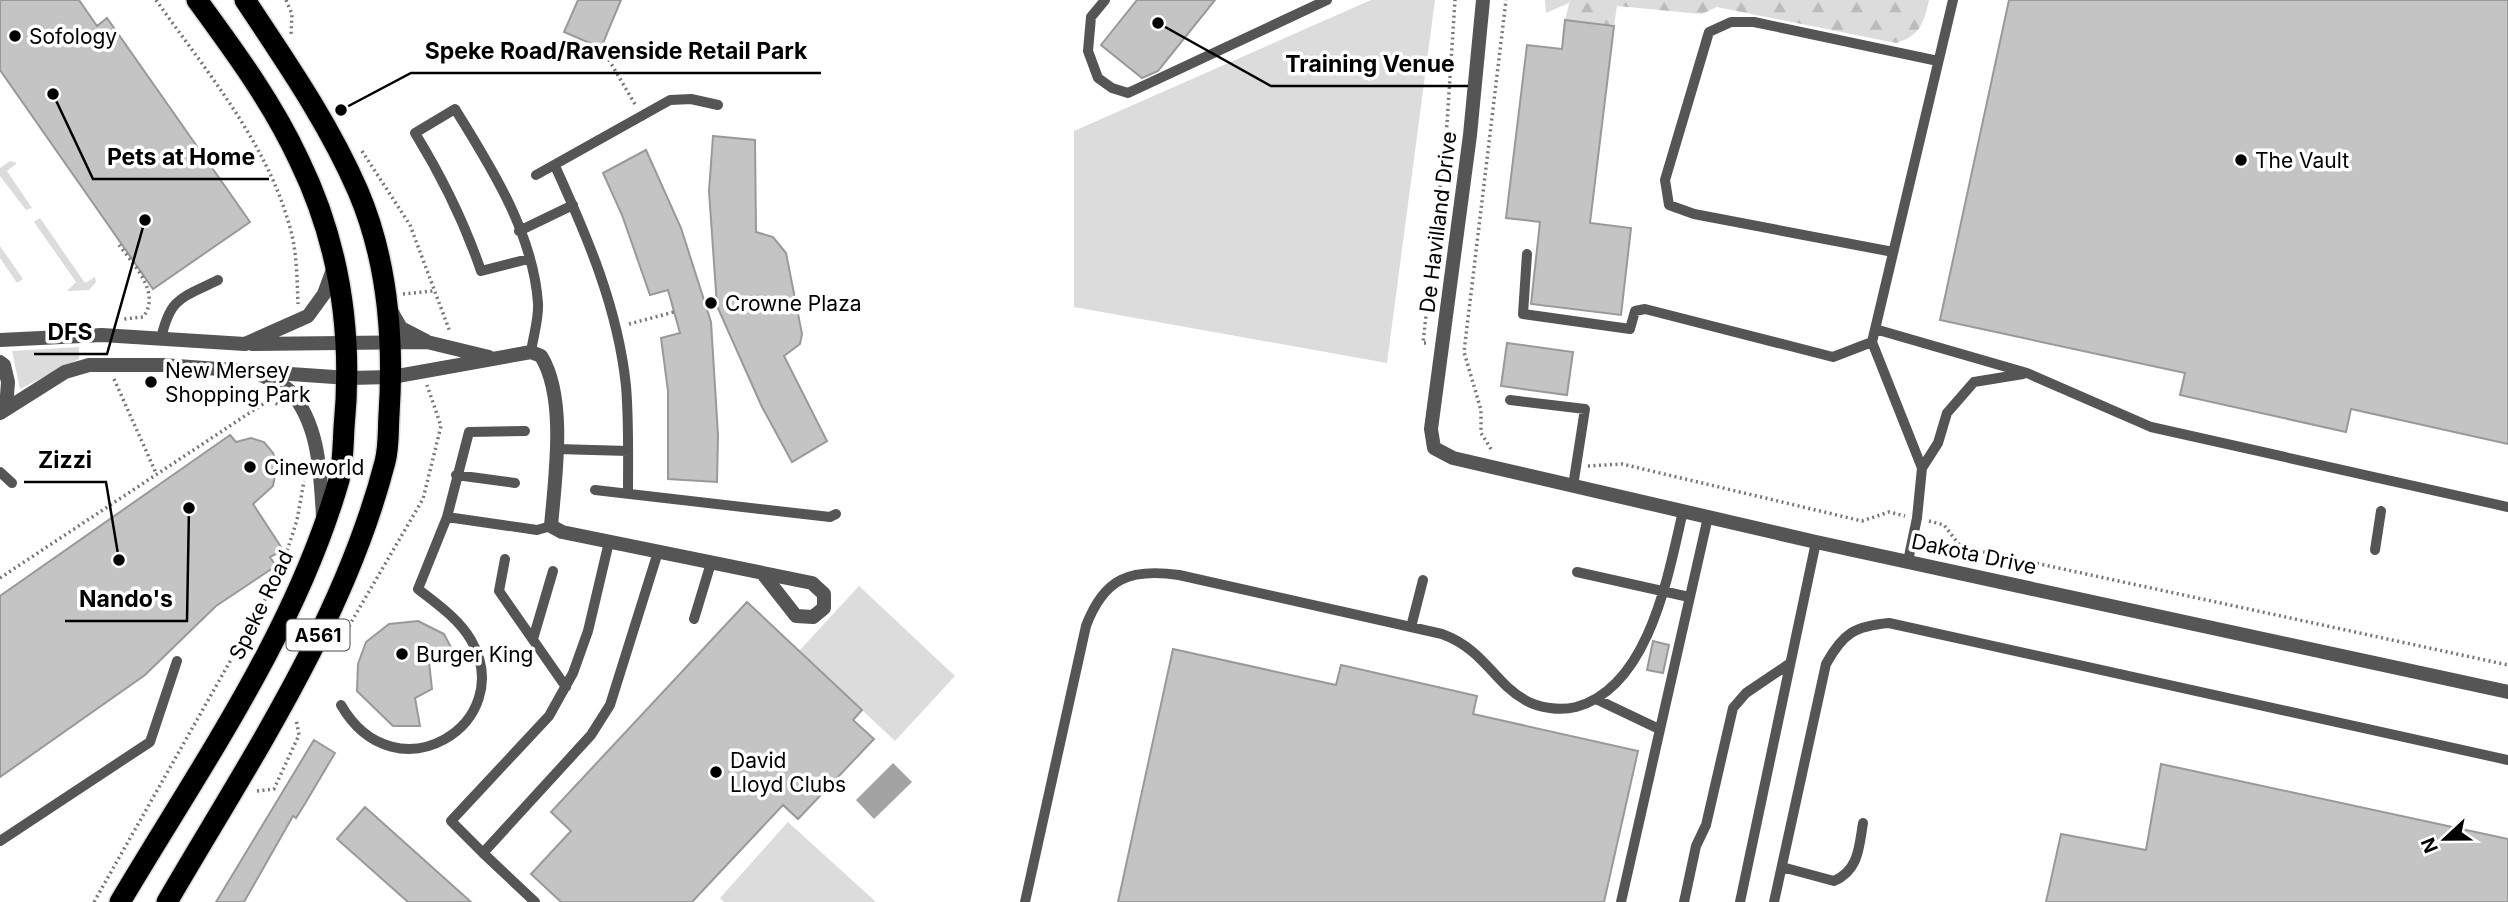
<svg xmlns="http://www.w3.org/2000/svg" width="2508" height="902" font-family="Inter,sans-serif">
	<defs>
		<pattern id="forest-firs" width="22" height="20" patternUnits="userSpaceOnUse" patternTransform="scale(1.75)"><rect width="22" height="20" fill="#dcdcdc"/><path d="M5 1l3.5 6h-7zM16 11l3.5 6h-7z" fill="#bbb"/></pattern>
	</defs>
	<rect width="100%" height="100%" fill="#fff"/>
	<!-- green -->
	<path fill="#dcdcdc" d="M1371 0H1435L1387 363 1074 307V131Z
		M1545 0H1570L1569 3 1546 13Z
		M10 161 17 163 7 171 32 208 26 210 0 176V168Z
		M40 218 85 283 95 277 96 282 89 290 67 291 76 282 34 222Z
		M0 246 23 279 17 283 0 258Z
		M79 347V359L20 389 12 351Z
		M859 586 955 676 895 741 799 651Z
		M788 822 876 902H724L720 898Z"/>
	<!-- forest -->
	<path fill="url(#forest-firs)" d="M1570 0H1929C1924 23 1920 36 1896 43L1717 7 1702 14 1617 6 1614 26 1565 20Z"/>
	<!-- water -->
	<path fill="#a3a3a3" d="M893 763 912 782 874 819 856 800Z"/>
	<!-- building -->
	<path fill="#c4c4c4" stroke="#999" stroke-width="2" d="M0 0H79L97 26 107 18 250 222 153 289 0 70Z
		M578 0H621L601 48 564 32Z
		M1137 0H1215L1158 71 1142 78 1101 45Z
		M2009 0H2508V444L2351 409 2346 432 2180 395 2185 373 1940 320Z
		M1565 20 1614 26 1590 223 1631 228 1621 315 1531 304 1540 222 1506 218 1527 45 1562 49Z
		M713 136 755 140 756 232 773 237 786 253 802 334 800 344 784 356 827 441 792 462 762 407 717 306 709 191Z
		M646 150 681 228 711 322 718 435 717 482 668 479V391L661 338 680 333 668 290 650 295 622 215 603 173Z
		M1507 343 1573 352 1567 395 1501 386Z
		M230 435 236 442 251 438 264 442 273 453 277 464 273 486 253 504 283 550 270 557 276 566 216 606 145 675 0 777V596Z
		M747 602 862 710 853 720 874 739 798 819 783 805 692 902H561L531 874 571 831 551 812Z
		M418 621 444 634 455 655 429 662 432 689 415 698 420 726H393L357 691 358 664 366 642 389 624Z
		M1653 641 1669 645 1663 673 1647 670Z
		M1173 649 1336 685 1341 665 1477 696 1473 714 1638 751 1604 902H1118Z
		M314 740 335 753 306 802 296 818 293 816 244 902H216Z
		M2161 764 2508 839V902H2046L2061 834 2146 850Z
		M365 807 471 902H408L337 839Z"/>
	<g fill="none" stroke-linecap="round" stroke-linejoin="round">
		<!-- highway casing -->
		<g stroke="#dbdbdb" stroke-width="24">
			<path id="highway" d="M120 902C200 767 295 633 339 480 343 464 343 445 344 428 353 335 341 246 299 160 272 102 235 52 197 0
				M167 902C249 761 344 621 385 462 389 447 388 430 389 415 394 339 388 261 358 191 328 122 286 62 245 0"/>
		</g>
		<!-- path -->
		<path stroke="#777" stroke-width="3.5" stroke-dasharray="2 3.5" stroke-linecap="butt" d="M156 0C206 71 265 140 289 224 297 250 297 277 298 304
			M286 0 292 14 291 35
			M606 55 636 106
			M362 151 410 225 450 332
			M119 245C133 264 162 293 143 317L124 319
			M403 294 433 291
			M629 324 674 312
			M1426 343H1423L1447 124 1455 0
			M114 379 156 473
			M1491 449 1481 433V410L1464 352 1506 0
			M1588 466 1622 464 1862 521 1889 512 1905 516
			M1929 521 1944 525 1961 547 2508 665
			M0 578 269 400 279 405
			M335 650 423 499 441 426 427 385
			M257 791 274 789 299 735 296 719
			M94 902 280 573 297 520 304 481"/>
		<!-- lane -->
		<path stroke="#555" stroke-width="10" d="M1105 0 1091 17 1088 51 1098 78 1112 88 1128 93 1327 0
			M555 166C587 236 618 308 626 386 629 422 628 458 628 494
			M536 175 670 100 691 99 718 105
			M519 231 573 205
			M1893 252 1694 214 1669 205 1665 180 1709 32 1731 22H1754L1938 61
			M1527 254 1523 314 1630 329 1635 311 1645 309 1833 357 1872 342
			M528 259 481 271C464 221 442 177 415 133L455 109C491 167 533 233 538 303 539 319 533 337 531 352
			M1875 329 2027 373 2151 427 2508 507
			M161 339C170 297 182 298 218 280
			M1510 400 1585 409 1573 486
			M557 449 628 451
			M1922 468 1938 443 1947 413 1974 382 2023 374
			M0 472 12 483
			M456 475 515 483
			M595 490 830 517 836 514
			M447 517 469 432 525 431
			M609 542 588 631 573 673 549 716 451 821 483 853 591 735 610 705 658 552
			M2375 550 2381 511
			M505 559 499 591 566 687
			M1908 561 1917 518 1922 468 1872 342 1953 0
			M1577 572 1689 597
			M694 619 711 563
			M1411 627 1423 580
			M533 639 553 571
			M1596 699 1659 729
			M341 705C396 800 519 723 471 640 459 619 437 604 418 589L447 517 537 530 551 526
			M0 841 150 742 177 661
			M483 853 535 902
			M1782 867 1834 881C1859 870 1859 847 1863 823
			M1025 902 1086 626C1104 578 1130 568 1179 575L1442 634C1485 650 1493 682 1525 700 1539 708 1560 711 1576 707 1649 687 1668 576 1683 511
			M1621 902 1708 517
			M1684 902 1696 846 1706 825 1733 708 1746 693 1789 664
			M1740 902 1816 542
			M1774 902 1826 664C1843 633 1855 626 1889 623L2508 760"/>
		<!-- street -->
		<path stroke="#555" stroke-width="14" d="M1483 0 1470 135 1431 429 1434 448 1453 458 1816 542 2508 692
			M390 309 401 328 426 341
			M0 340 102 335 245 344 308 316 324 294 335 264
			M252 344 427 342 489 357
			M0 362 4 365 8 382 6 409
			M261 375C270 379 283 384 290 391 320 426 320 473 323 516
			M0 413 65 372 89 365H162L349 378 392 377 531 352 541 356C567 398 555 478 551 526L562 532 812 583 824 594V608L813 617 796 616 763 574"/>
		<!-- highway -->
		<use href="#highway" stroke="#000" stroke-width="21"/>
	</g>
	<!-- markers -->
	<g fill="#000" stroke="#fff" stroke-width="2.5">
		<circle cx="15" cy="36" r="7"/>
		<circle cx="2241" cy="160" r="7"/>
		<circle cx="711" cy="303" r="7"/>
		<circle cx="151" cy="382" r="7"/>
		<circle cx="250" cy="467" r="7"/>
		<circle cx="402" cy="654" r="7"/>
		<circle cx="716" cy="772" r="7"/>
	</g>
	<g text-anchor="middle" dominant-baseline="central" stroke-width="7" stroke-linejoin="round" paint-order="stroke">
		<!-- shield labels -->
		<rect fill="#fff" stroke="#4c4c4c" stroke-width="2" x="286.5" y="619.5" width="63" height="31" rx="5"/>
		<g font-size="19" font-weight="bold" fill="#000">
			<text x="318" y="635">A561</text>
		</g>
		<!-- poi labels -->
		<g font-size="21" fill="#000" stroke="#fff" text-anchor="start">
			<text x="29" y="36">Sofology</text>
			<text x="2255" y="160">The Vault</text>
			<text x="725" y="303">Crowne Plaza</text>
			<text x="165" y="370">New Mersey<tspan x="165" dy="24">Shopping Park</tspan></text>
			<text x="264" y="467">Cineworld</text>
			<text x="416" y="654">Burger King</text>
			<text x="730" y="760">David<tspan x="730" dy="24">Lloyd Clubs</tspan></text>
		</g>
		<!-- street labels -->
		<g font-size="21" fill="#000" stroke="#fff">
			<text transform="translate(1438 222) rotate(-83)">De Havilland Drive</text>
			<text transform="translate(1974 554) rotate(12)">Dakota Drive</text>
			<text transform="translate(261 605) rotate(-64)">Speke Road</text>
		</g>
	</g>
	<!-- callouts -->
	<path fill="none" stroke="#000" stroke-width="2.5" d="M341 110L411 73H821M1158 23L1271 86H1468M53 94L93 179H269M145 220L107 354H34M119 560L106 482H24M189 508L187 621H65"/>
	<g fill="#000" stroke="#fff" stroke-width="2.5">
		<circle cx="341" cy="110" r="7"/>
		<circle cx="1158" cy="23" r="7"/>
		<circle cx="53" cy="94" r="7"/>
		<circle cx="145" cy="220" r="7"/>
		<circle cx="119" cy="560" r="7"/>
		<circle cx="189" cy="508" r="7"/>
	</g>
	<g font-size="23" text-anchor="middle" font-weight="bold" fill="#000" stroke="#fff" stroke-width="7" stroke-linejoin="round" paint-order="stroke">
		<text x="616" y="59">Speke Road/Ravenside Retail Park</text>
		<text x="1370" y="72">Training Venue</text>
		<text x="181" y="165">Pets at Home</text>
		<text x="70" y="340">DFS</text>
		<text x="65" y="468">Zizzi</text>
		<text x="126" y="607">Nando's</text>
	</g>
	<!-- north arrow -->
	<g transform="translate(2445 839) rotate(248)" stroke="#ffffff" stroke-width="5" paint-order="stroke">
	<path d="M0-5L12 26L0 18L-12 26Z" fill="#000000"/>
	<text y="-10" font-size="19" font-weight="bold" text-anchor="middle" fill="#000000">N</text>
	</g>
</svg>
